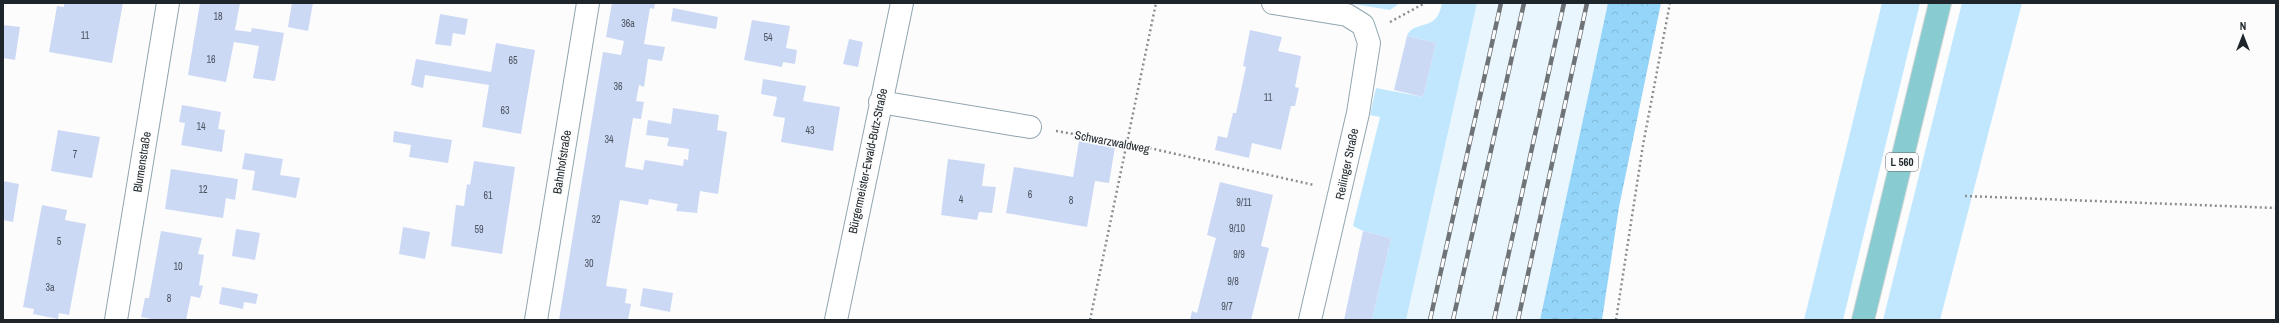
<svg xmlns="http://www.w3.org/2000/svg" width="2279" height="323" font-family="'Archivo Narrow',sans-serif">
	<defs>
		<pattern id="forest-crowns" width="20" height="18" patternUnits="userSpaceOnUse"><rect width="20" height="18" fill="#95d5f9"/><path d="M2 6a3 3 0 1 1 6 0M12 15a3 3 0 1 1 6 0" fill="none" stroke="#80b7d6"/></pattern>
	</defs>
	<rect width="100%" height="100%" fill="#fcfcfc"/>
	<!-- built -->
	<path fill="#eaf6fd" d="M1477 3H1608L1540 320H1406Z"/>
	<!-- green -->
	<path fill="#c0e7fe" d="M1347 3H1400L1390 10Z
		M1442 3H1477L1406 320H1372L1391 238 1363 231 1353 226 1380 117 1370 115 1376 88 1423 97 1436 43 1407 36C1412 22 1431 29 1438 15 1440 12 1441 7 1442 3Z
		M1882 3H1920L1843 320H1804Z
		M1962 3H2022L1940 320H1883Z"/>
	<!-- forest -->
	<path fill="url(#forest-crowns)" d="M1608 3H1661L1619 207 1602 320H1540Z"/>
	<!-- building -->
	<path fill="#ccd9f5" d="M64 3H123L112 63 49 52 57 6 64 7Z
		M200 3H240L235 30 251 32 252 28 284 33 275 81 253 78 259 46 234 42 226 82 188 75Z
		M292 3H313L308 31 288 27Z
		M612 3H655L654 9 650 8 644 44 665 47 662 61 648 59 644 87 639 85 636 101 644 102 641 119 633 118 625 167 643 170 645 160 683 166 684 159 688 160 689 149 667 146 669 138 646 135 648 120 671 124 673 108 719 115 717 130 727 132 718 194 700 191 697 213 676 211 678 204 649 199 648 205 620 200 606 286 627 289 625 303 631 304 628 320H559L603 52 621 55 624 41 606 37Z
		M673 8 718 17 716 29 671 21Z
		M440 14 468 19 465 35 453 33 451 46 435 44Z
		M752 20 790 26 786 48 797 50 795 64 783 62 782 67 744 60Z
		M3 25 20 27 15 60 3 58Z
		M1250 30 1282 37 1278 51 1301 56 1295 87 1299 88 1295 106H1291L1281 150 1252 143 1249 158 1215 150 1218 136 1227 138 1233 113H1236L1246 67 1243 66Z
		M1407 36 1436 43 1423 97 1394 90Z
		M849 39 863 42 858 67 843 64Z
		M496 43 535 50 521 134 482 127 489 85 425 75 423 88 411 85 416 59 491 72Z
		M763 79 806 86 803 101 840 107 833 151 781 142 785 118 773 116 777 97 761 94Z
		M182 105 221 112 218 129 225 130 222 152 181 145 185 123 179 122Z
		M58 130 100 137 92 178 51 171Z
		M394 131 452 140 448 163 409 157 411 145 393 142Z
		M1079 141 1115 147 1109 183 1095 181 1087 227 1006 213 1014 167 1073 177Z
		M245 153 283 159 280 175 300 178 296 198 252 190 255 171 242 169Z
		M948 159 985 164 982 186 996 187 992 213 979 212 977 220 941 215Z
		M474 161 515 167 502 254 451 246 456 205 464 206 467 184 470 185Z
		M171 169 238 179 235 200 226 198 223 218 165 209Z
		M3 181 19 184 13 222 3 220Z
		M1220 182 1273 195 1261 246 1269 248 1251 320H1190L1192 311 1197 313 1216 238 1207 235Z
		M42 205 67 210 65 220 86 224 69 315 59 313 58 319 33 314 34 309 23 307Z
		M403 227 430 232 425 259 399 254Z
		M236 229 260 233 255 260 232 256Z
		M161 231 202 238 198 254 204 255 199 285 203 286 200 298 191 296 186 320H157L141 317 145 298H149Z
		M1363 231 1391 238 1372 320H1344Z
		M222 287 258 294 256 304 244 302 243 309 219 304Z
		M643 288 673 293 670 312 640 306Z"/>
	<g fill="none" stroke-linecap="round" stroke-linejoin="round">
		<!-- minor casing -->
		<g stroke="#90a5b1" stroke-width="24">
			<path id="minor" d="M1273 3 1347 15 1363 25 1369 43 1358 113 1310 320
				M880 102 1030 127
				M116 320 168 3
				M536 320 588 3
				M836 320 902 3"/>
		</g>
		<!-- primary casing -->
		<g stroke="#d6d8d9" stroke-width="24">
			<path id="primary" d="M1863 320 1940 3"/>
		</g>
		<!-- path -->
		<path stroke="#898d90" stroke-width="2.5" stroke-dasharray="2 3" stroke-linecap="butt" d="M1390 22 1425 3
			M1056 131 1127 143 1314 185
			M1965 196 2276 208
			M1090 320 1156 3
			M1616 320 1643 145 1670 3"/>
		<!-- minor -->
		<use href="#minor" stroke="#fff" stroke-width="22"/>
		<!-- primary -->
		<use href="#primary" stroke="#88ccd1" stroke-width="22"/>
		<!-- rail casing -->
		<g stroke="#6e7377" stroke-width="4.5">
			<path id="rail" d="M1430 320 1501 3
				M1453 320 1524 3
				M1494 320 1564 3
				M1518 320 1587 3"/>
		</g>
		<!-- rail -->
		<use href="#rail" stroke="#fcfcfc" stroke-width="3" stroke-dasharray="9" stroke-linecap="butt"/>
	</g>
	<g text-anchor="middle" dominant-baseline="central" stroke-width="3.5" stroke-linejoin="round" paint-order="stroke">
		<!-- number labels -->
		<g font-size="10" fill="#4a535e">
			<text x="218" y="16">18</text>
			<text x="628" y="23">36a</text>
			<text x="85" y="35">11</text>
			<text x="768" y="37">54</text>
			<text x="211" y="59">16</text>
			<text x="513" y="60">65</text>
			<text x="618" y="86">36</text>
			<text x="1268" y="97">11</text>
			<text x="505" y="110">63</text>
			<text x="201" y="126">14</text>
			<text x="810" y="130">43</text>
			<text x="609" y="139">34</text>
			<text x="75" y="154">7</text>
			<text x="203" y="189">12</text>
			<text x="1030" y="194">6</text>
			<text x="488" y="195">61</text>
			<text x="961" y="199">4</text>
			<text x="1071" y="200">8</text>
			<text x="1244" y="202">9/11</text>
			<text x="596" y="219">32</text>
			<text x="1237" y="228">9/10</text>
			<text x="479" y="229">59</text>
			<text x="59" y="241">5</text>
			<text x="1239" y="254">9/9</text>
			<text x="589" y="263">30</text>
			<text x="178" y="266">10</text>
			<text x="1233" y="281">9/8</text>
			<text x="50" y="287">3a</text>
			<text x="169" y="298">8</text>
			<text x="1227" y="306">9/7</text>
		</g>
		<!-- shield labels -->
		<rect fill="#fcfcfc" stroke="#61666a" stroke-width="1" x="1886" y="153" width="32" height="18" rx="3"/>
		<g font-size="11" font-weight="bold" fill="#1e262b">
			<text x="1902" y="162">L 560</text>
		</g>
		<!-- street labels -->
		<g font-size="12" fill="#1e262b" stroke="#fcfcfc">
			<text transform="translate(1112 142) rotate(11)">Schwarzwaldweg</text>
			<text transform="translate(868 161) rotate(-78)">Bürgermeister-Ewald-Butz-Straße</text>
			<text transform="translate(142 162) rotate(-81)">Blumenstraße</text>
			<text transform="translate(562 162) rotate(-81)">Bahnhofstraße</text>
			<text transform="translate(1347 164) rotate(-78)">Reilinger Straße</text>
		</g>
	</g>
	<!-- border -->
	<rect width="2279" height="323" fill="none" stroke="#1e262b" stroke-width="8"/>
	<!-- north arrow -->
	<g transform="translate(2243 36)" stroke="#fcfcfc" stroke-width="3" paint-order="stroke">
	<path d="M0-3L7 15L0 10L-7 15Z" fill="#1e262b"/>
	<text y="-6" font-size="11" font-weight="bold" text-anchor="middle" fill="#1e262b">N</text>
	</g>
</svg>
